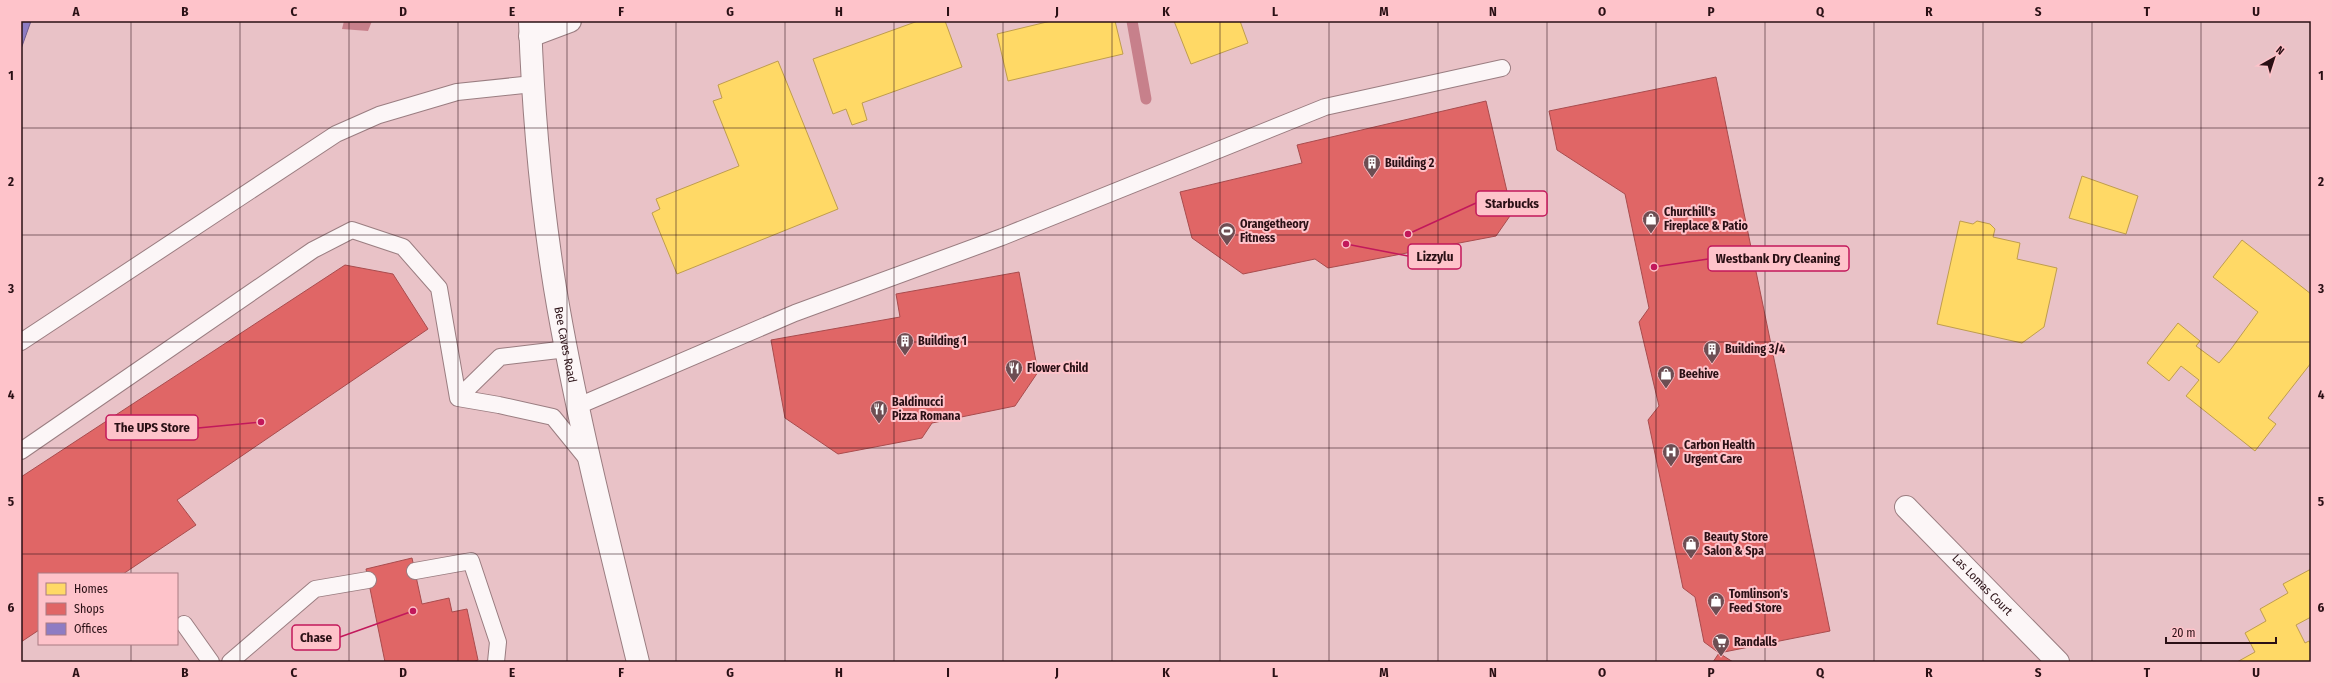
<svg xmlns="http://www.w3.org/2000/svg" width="2332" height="683" font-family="'Fira Sans Condensed',sans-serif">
	<rect width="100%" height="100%" fill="#e9c2c7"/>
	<!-- water -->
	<path fill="#c7808b" d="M344 21H372L368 31 342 29Z"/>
	<!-- homes -->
	<path fill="#ffd966" stroke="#bf9d4e" d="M918 21H945L962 67 862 103 867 120 852 125 846 109 833 114 813 59Z
		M1051 21H1115L1123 54 1008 81 997 34Z
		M1174 21H1240L1248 43 1191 64Z
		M778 61 838 209 677 274 652 213 660 209 656 199 739 166 713 101 722 98 718 85Z
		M2082 176 2138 196 2126 234 2069 218Z
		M1960 221 1973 224 1977 221 1990 224 1995 229 1993 237 2020 243 2017 259 2057 268 2044 327 2022 343 1937 324Z
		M2242 240 2311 294V363L2268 418 2276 424 2255 451 2186 396 2199 380 2181 366 2169 381 2147 363 2178 323 2200 341 2196 346 2219 363 2231 349 2258 312 2213 277Z
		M2311 569V617L2296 625 2305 643 2309 641 2311 645V662H2237L2255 652 2245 633 2266 621 2260 609 2288 593 2283 584Z"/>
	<!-- shops -->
	<path fill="#e06666" stroke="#a94c4e" d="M1716 77 1830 631 1719 653 1704 642 1695 597 1683 588 1648 420 1659 406 1639 322 1649 308 1625 194 1557 150 1549 111Z
		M1486 101 1512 213 1496 236 1328 268 1315 259 1243 274 1192 238 1180 192 1302 163 1297 145Z
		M345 265 393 274 428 329 177 500 196 525 123 574H39V630L21 642V477Z
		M1019 272 1038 372 1015 406 932 423 922 438 838 454 785 418 771 340 900 317 896 294Z
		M412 558 422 604 449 598 452 612 467 609 478 660 473 662H385L366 569Z
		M1719 653 1733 662H1713Z"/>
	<!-- offices -->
	<path fill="#8e7cc3" stroke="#705c8f" d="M21 21H31L21 49Z"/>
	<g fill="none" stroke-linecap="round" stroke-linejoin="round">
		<!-- stream -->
		<path stroke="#c7808b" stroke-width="11" d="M1132 21 1146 99"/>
		<!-- lane casing -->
		<g stroke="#9a7d81" stroke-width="18">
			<path id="lane" d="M21 342 336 134 379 115 457 92 533 84
				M458 398 499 405 553 417 588 460
				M458 398 500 357 567 349
				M578 406 795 313 1002 237 1325 107 1502 68
				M21 451 313 250 352 230 403 247 439 288 458 398
				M415 571 471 561 498 642 496 662
				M184 624 211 662
				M230 662 315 589 368 580"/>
		</g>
		<!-- street casing -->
		<g stroke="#9a7d81" stroke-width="24">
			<g id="street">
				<path d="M530 36 570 21"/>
				<path id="s1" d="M1906 507 2058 662"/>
			</g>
		</g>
		<!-- primary casing -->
		<g stroke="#9a7d81" stroke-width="24">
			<g id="primary">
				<path id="s2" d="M530 21C533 110 541 200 555 288 576 414 608 538 638 662"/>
			</g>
		</g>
		<!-- lane -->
		<use href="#lane" stroke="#fcf6f7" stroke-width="16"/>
		<!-- street -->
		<use href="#street" stroke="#fcf6f7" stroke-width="22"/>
		<!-- primary -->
		<use href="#primary" stroke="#fcf6f7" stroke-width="22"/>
	</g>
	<!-- grid -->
	<path fill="none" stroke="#2a1015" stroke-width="1" stroke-opacity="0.55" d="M131 21V574M240 21V662M349 21V662M458 21V662M567 21V662M676 21V662M785 21V662M894 21V662M1003 21V662M1112 21V662M1220 21V662M1329 21V662M1438 21V662M1547 21V662M1656 21V662M1765 21V662M1874 21V662M1983 21V662M2092 21V662M2201 21V662M21 128H2311M21 235H2311M21 342H2311M21 448H2311M21 554H2311M131 644V662"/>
	<!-- icons -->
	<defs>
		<g id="building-pin" transform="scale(0.9)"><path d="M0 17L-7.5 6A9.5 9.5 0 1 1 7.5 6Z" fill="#6d4e53" stroke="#fec3ca"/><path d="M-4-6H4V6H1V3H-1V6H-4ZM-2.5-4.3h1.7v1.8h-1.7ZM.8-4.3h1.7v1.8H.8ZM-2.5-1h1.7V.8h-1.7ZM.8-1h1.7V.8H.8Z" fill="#fff"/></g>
		<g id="shop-pin" transform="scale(0.9)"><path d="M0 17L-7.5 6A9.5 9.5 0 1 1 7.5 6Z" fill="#6d4e53" stroke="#fec3ca"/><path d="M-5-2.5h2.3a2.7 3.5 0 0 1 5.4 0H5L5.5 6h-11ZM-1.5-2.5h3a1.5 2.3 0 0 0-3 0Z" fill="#fff"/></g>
		<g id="stadium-pin" transform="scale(0.9)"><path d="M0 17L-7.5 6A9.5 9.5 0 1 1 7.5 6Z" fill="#6d4e53" stroke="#fec3ca"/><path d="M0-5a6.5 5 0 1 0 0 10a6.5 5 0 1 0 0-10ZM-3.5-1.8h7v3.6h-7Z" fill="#fff"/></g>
		<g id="restaurant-pin" transform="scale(0.9)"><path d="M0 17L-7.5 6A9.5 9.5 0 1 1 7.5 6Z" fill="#6d4e53" stroke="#fec3ca"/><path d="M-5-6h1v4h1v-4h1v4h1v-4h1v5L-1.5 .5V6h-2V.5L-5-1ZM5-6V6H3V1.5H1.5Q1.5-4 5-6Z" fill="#fff"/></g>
		<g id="hospital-pin" transform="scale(0.9)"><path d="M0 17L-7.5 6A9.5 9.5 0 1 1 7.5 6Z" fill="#6d4e53" stroke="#fec3ca"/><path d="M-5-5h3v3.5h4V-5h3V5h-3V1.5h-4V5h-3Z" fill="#fff"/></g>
		<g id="supermarket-pin" transform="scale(0.9)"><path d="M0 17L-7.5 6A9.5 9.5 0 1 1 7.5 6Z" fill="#6d4e53" stroke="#fec3ca"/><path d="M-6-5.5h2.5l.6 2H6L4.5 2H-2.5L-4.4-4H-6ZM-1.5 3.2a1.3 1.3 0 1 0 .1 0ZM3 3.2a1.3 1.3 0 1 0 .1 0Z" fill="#fff"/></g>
	</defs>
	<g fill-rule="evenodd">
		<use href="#building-pin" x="1372" y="163"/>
		<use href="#shop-pin" x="1651" y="219"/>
		<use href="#stadium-pin" x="1227" y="231"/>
		<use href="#building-pin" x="905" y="341"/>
		<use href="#building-pin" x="1712" y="349"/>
		<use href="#restaurant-pin" x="1014" y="368"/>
		<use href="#shop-pin" x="1666" y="374"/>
		<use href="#restaurant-pin" x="879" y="409"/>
		<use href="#hospital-pin" x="1671" y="452"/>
		<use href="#shop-pin" x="1691" y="544"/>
		<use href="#shop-pin" x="1716" y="601"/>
		<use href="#supermarket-pin" x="1721" y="642"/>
	</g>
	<g text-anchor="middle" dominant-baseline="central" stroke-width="4" stroke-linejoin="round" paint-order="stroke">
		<!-- poi labels -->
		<g font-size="12" font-weight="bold" fill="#2a1015" stroke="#fec3ca" text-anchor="start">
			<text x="1385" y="163">Building 2</text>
			<text x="1664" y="212">Churchill's<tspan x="1664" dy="14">Fireplace &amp; Patio</tspan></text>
			<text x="1240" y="224">Orangetheory<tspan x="1240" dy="14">Fitness</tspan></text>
			<text x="918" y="341">Building 1</text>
			<text x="1725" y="349">Building 3/4</text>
			<text x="1027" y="368">Flower Child</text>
			<text x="1679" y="374">Beehive</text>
			<text x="892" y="402">Baldinucci<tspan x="892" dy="14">Pizza Romana</tspan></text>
			<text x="1684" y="445">Carbon Health<tspan x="1684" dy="14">Urgent Care</tspan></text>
			<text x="1704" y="537">Beauty Store<tspan x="1704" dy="14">Salon &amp; Spa</tspan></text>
			<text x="1729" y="594">Tomlinson's<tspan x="1729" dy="14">Feed Store</tspan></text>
			<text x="1734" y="642">Randalls</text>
		</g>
		<!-- street labels -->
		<g font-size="12" fill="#2a1015" stroke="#fec3ca">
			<text stroke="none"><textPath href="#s2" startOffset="326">Bee Caves Road</textPath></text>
			<text stroke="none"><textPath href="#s1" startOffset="109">Las Lomas Court</textPath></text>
		</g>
	</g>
	<!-- callouts -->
	<path fill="none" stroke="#c2185b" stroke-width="1.5" d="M1408 234L1476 203M1346 244L1408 256M1654 267L1708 259M261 422L198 428M413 611L340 637"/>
	<g fill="#c2185b" stroke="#fec3ca" stroke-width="1.5">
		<circle cx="1408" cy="234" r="4"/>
		<circle cx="1346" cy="244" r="4"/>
		<circle cx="1654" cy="267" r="4"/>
		<circle cx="261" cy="422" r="4"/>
		<circle cx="413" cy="611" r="4"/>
	</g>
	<g fill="#fec3ca" stroke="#c2185b" stroke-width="1.5">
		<rect x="1476" y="191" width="71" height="25" rx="4"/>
		<rect x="1408" y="244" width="53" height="25" rx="4"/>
		<rect x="1708" y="246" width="141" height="25" rx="4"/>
		<rect x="106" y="415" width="92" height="25" rx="4"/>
		<rect x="292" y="625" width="48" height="25" rx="4"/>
	</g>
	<g font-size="13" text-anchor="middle" font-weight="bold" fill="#2a1015">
		<text x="1512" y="208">Starbucks</text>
		<text x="1435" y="261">Lizzylu</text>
		<text x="1778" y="263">Westbank Dry Cleaning</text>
		<text x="152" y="432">The UPS Store</text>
		<text x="316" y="642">Chase</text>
	</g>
	<!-- border -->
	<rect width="2332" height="683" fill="none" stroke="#fec3ca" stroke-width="44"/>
	<!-- legend -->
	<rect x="38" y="573" width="140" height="72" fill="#fec3ca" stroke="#a97b82"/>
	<rect x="46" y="583" width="20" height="12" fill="#ffd966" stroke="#a97b82"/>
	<text x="74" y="593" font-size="12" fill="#2a1015">Homes</text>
	<rect x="46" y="603" width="20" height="12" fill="#e06666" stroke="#a97b82"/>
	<text x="74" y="613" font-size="12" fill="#2a1015">Shops</text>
	<rect x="46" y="623" width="20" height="12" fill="#8e7cc3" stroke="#a97b82"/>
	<text x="74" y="633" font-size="12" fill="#2a1015">Offices</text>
	<!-- north arrow -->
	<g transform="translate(2274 58) rotate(39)" stroke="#fec3ca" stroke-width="3" paint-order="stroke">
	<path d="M0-3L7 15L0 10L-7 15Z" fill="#2a1015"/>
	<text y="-6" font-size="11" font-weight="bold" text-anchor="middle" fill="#2a1015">N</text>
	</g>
	<!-- scale -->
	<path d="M2166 637v6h110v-6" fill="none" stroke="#2a1015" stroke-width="2"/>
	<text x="2172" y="637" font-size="12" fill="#2a1015" stroke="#fec3ca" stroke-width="3" paint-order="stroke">20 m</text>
	<rect x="22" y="22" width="2288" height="639" fill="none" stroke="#2a1015" stroke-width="1.5"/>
	<g font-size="13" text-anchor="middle" font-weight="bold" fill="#2a1015">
		<text x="76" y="16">A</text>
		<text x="185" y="16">B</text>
		<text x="294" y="16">C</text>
		<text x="403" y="16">D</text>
		<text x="512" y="16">E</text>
		<text x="621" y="16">F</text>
		<text x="730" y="16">G</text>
		<text x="839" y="16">H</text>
		<text x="948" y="16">I</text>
		<text x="1057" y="16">J</text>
		<text x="1166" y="16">K</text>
		<text x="1275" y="16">L</text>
		<text x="1384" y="16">M</text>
		<text x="1493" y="16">N</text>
		<text x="1602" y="16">O</text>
		<text x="1711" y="16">P</text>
		<text x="1820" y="16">Q</text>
		<text x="1929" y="16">R</text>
		<text x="2038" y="16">S</text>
		<text x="2147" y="16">T</text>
		<text x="2256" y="16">U</text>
		<text x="11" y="80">1</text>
		<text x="2321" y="80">1</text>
		<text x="11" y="186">2</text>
		<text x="2321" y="186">2</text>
		<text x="11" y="293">3</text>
		<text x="2321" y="293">3</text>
		<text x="11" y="399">4</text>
		<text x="2321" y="399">4</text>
		<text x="11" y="506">5</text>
		<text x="2321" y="506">5</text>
		<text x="11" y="612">6</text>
		<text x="2321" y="612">6</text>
		<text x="76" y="677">A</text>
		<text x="185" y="677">B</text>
		<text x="294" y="677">C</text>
		<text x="403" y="677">D</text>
		<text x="512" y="677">E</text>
		<text x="621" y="677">F</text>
		<text x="730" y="677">G</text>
		<text x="839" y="677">H</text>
		<text x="948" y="677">I</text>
		<text x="1057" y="677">J</text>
		<text x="1166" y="677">K</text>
		<text x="1275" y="677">L</text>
		<text x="1384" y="677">M</text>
		<text x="1493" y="677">N</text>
		<text x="1602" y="677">O</text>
		<text x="1711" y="677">P</text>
		<text x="1820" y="677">Q</text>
		<text x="1929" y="677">R</text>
		<text x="2038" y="677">S</text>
		<text x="2147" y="677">T</text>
		<text x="2256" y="677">U</text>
	</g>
</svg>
